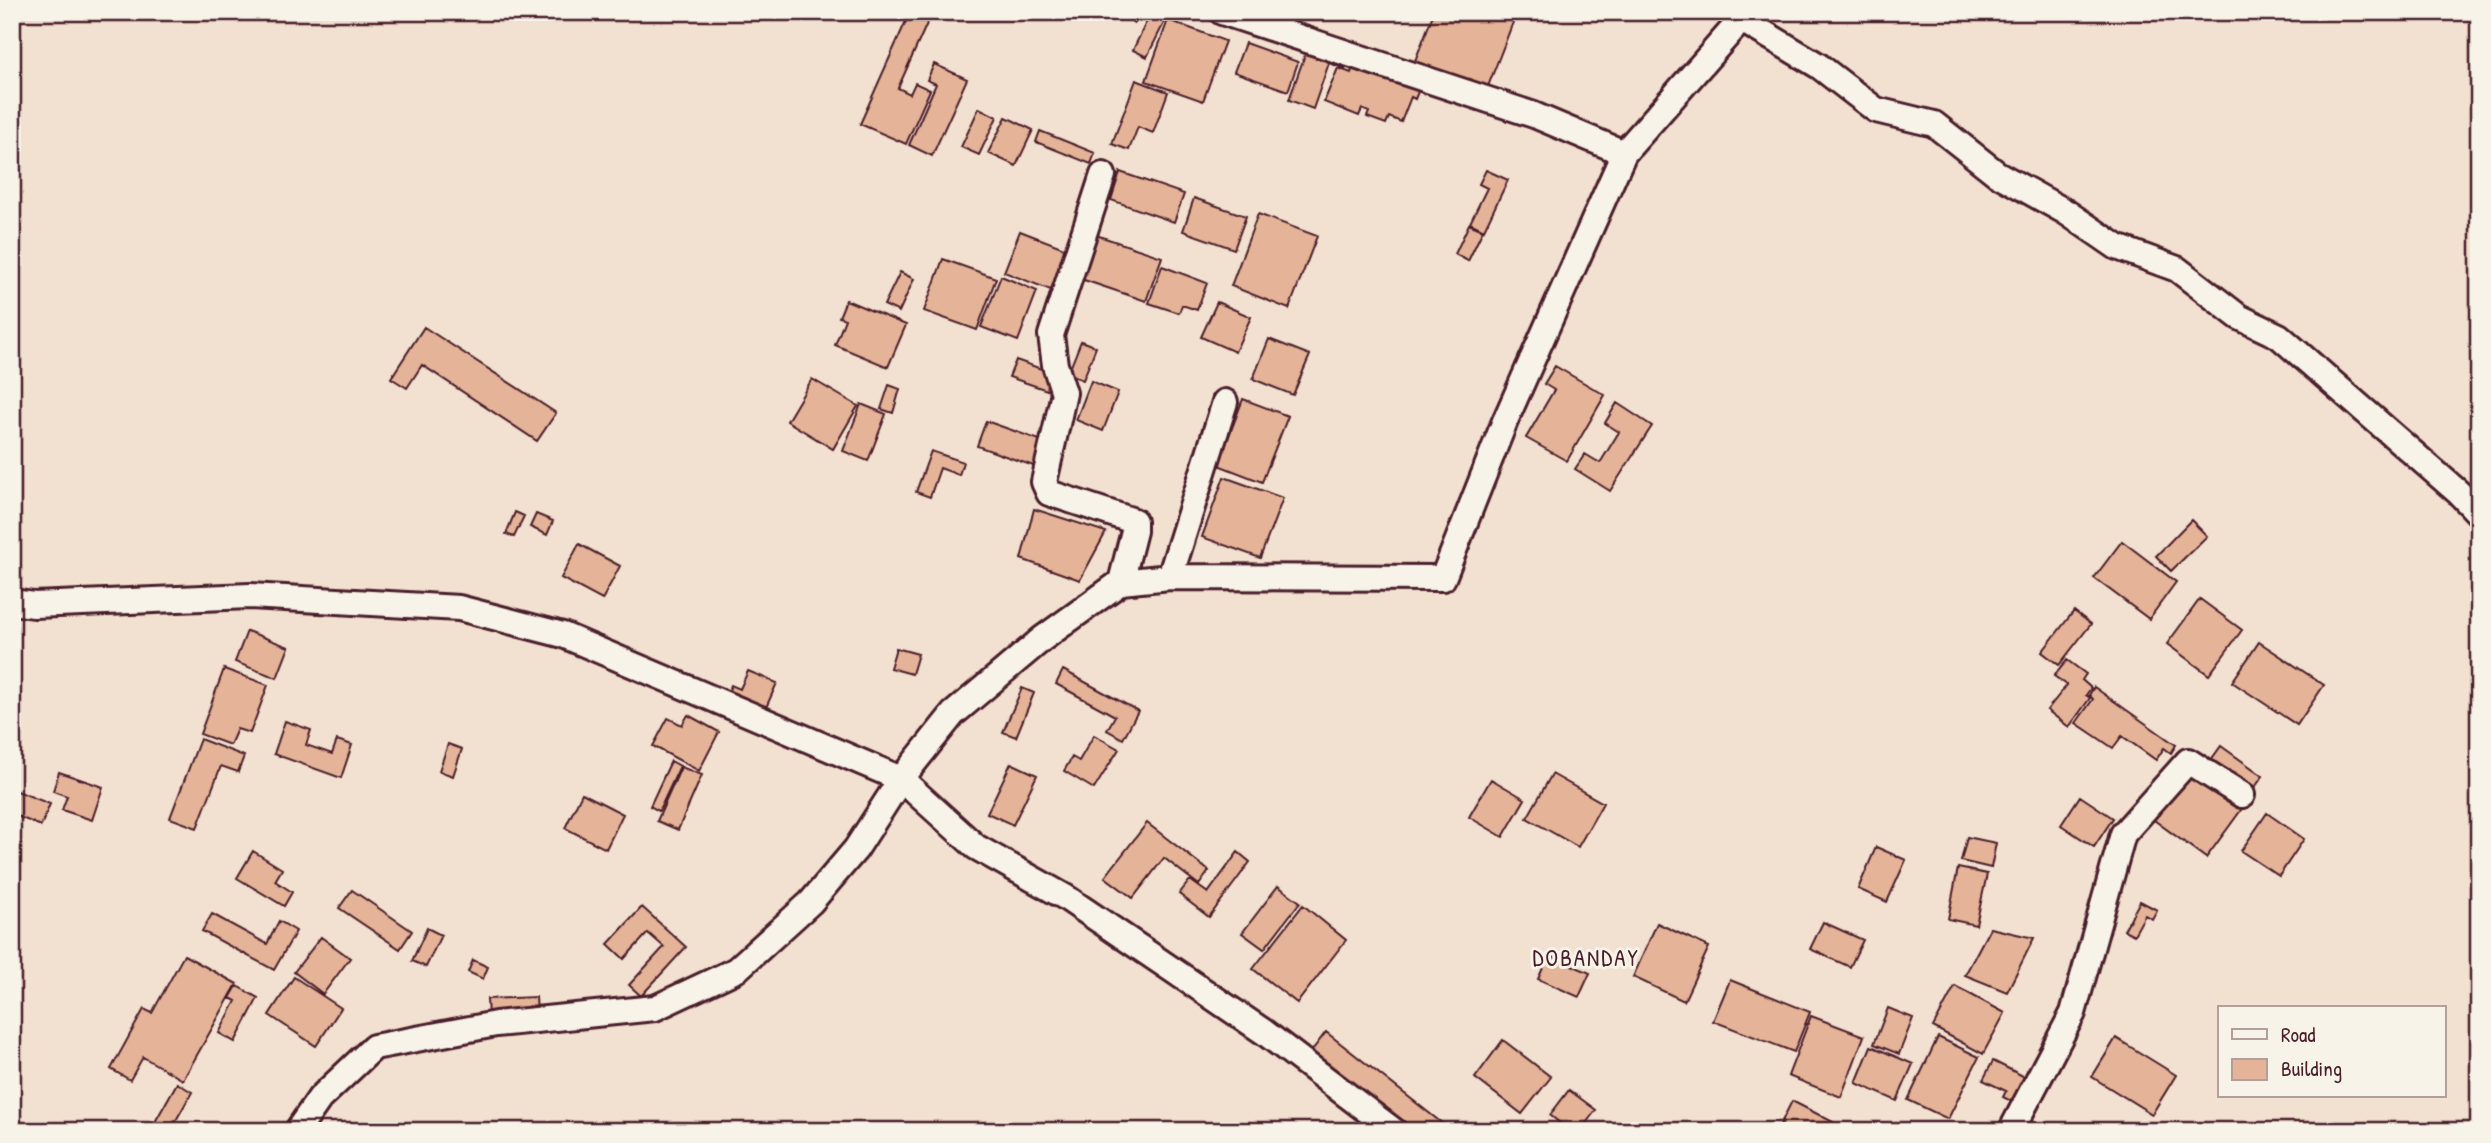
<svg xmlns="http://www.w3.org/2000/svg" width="2491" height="1143" font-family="'Patrick Hand',sans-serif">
	<rect width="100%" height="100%" fill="#f2e0d0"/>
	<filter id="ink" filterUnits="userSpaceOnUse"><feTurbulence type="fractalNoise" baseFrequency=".0143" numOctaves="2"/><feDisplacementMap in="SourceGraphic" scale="14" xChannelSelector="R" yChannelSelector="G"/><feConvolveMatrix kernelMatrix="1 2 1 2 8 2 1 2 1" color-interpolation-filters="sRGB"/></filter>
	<g filter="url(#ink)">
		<!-- building -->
		<path fill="#e5b397" stroke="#4a1f2b" stroke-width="2" d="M910 12 929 19 898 88 910 94 915 83 930 90 906 144 860 124Z
			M1120 12H1143L1134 23Z
			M1151 12 1166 19 1147 57 1133 50Z
			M1434 12H1517L1485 94 1413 66Z
			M1168 20 1225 41 1203 101 1146 81Z
			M1245 43 1298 62 1288 91 1234 72Z
			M1309 43 1349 58 1345 69 1329 63 1313 109 1289 100Z
			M934 64 967 79 932 156 909 145 936 84 927 80Z
			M1354 64 1419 89 1415 99 1411 97 1401 122 1389 117 1386 124 1367 117 1369 112 1362 109 1359 116 1324 102 1338 68 1351 73Z
			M1136 80 1168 92 1153 133 1138 127 1129 150 1112 144Z
			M979 108 997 117 979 155 961 147Z
			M1006 117 1033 130 1016 166 988 153Z
			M1040 131 1095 153 1091 164 1036 142Z
			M1486 170 1508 180 1484 230 1470 223 1487 188 1479 184Z
			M1120 172 1184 194 1174 222 1111 200Z
			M1194 198 1246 216 1234 249 1183 231Z
			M1258 214 1317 236 1289 309 1231 286Z
			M1469 224 1483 230 1468 261 1455 254Z
			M1020 231 1072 251 1056 292 1004 272Z
			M1096 235 1162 257 1146 301 1081 279Z
			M943 259 996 278 977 330 924 311Z
			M1162 266 1207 283 1197 310 1182 305 1179 313 1149 303Z
			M900 272 914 279 899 312 884 305Z
			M1001 276 1037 291 1018 341 981 327Z
			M846 300 906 325 888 367 835 345 845 319 839 317Z
			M1217 302 1251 317 1235 352 1201 337Z
			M424 327 556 413 537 441 422 365 407 388 391 378Z
			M1269 339 1310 355 1293 395 1253 379Z
			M1081 341 1096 347 1083 380 1068 374Z
			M1016 360 1053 373 1047 390 1009 377Z
			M1555 366 1605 395 1567 461 1526 438 1554 390 1544 384Z
			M812 379 858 406 833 449 787 421Z
			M1091 381 1118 392 1103 431 1076 420Z
			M889 385 900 389 893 413 881 409Z
			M1243 399 1288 416 1262 482 1218 465Z
			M1617 403 1652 426 1610 491 1575 469 1585 454 1600 463 1619 432 1605 423Z
			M861 404 886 414 868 461 843 451Z
			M986 421 1051 444 1042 469 977 446Z
			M931 451 963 462 959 475 940 468 930 497 916 492Z
			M1224 477 1283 498 1260 558 1202 537Z
			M1034 509 1106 532 1080 580 1021 559Z
			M515 512 524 516 514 537 506 534Z
			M536 514 553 521 547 535 530 527Z
			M2191 520 2207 536 2171 571 2156 556Z
			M2122 541 2176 582 2149 619 2094 578Z
			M579 544 620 566 602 600 561 578Z
			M2200 599 2242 630 2209 675 2167 644Z
			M2074 611 2091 624 2059 665 2042 652Z
			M247 631 289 647 277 678 235 662Z
			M2259 642 2324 685 2297 725 2232 682Z
			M896 648 918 654 912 674 890 668Z
			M2067 660 2086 674 2082 680 2091 688 2086 695 2090 698 2069 727 2047 710 2067 685 2054 676Z
			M224 669 268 685 250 733 237 729 230 745 200 734Z
			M1063 670 1138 711 1123 739 1107 730 1115 716 1056 684Z
			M748 671 777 683 764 712 727 696 731 685 740 689Z
			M2094 687 2176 745 2171 753 2164 748 2156 760 2122 736 2113 748 2076 723 2093 699 2089 695Z
			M1022 688 1034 693 1016 737 1003 732Z
			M688 715 719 732 699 771 653 746 668 718 682 725Z
			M285 721 311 730 306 745 332 754 337 740 352 745 341 778 274 754Z
			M1094 735 1119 749 1094 789 1064 771 1072 757 1079 761Z
			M200 739 244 756 238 772 221 766 197 828 170 818Z
			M448 744 462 749 453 776 439 771Z
			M2221 746 2263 776 2250 794 2208 764Z
			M671 761 680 766 659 811 650 806Z
			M1011 763 1037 775 1013 825 987 813Z
			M681 767 702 775 678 830 657 821Z
			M2191 768 2244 806 2206 858 2154 820Z
			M59 772 103 787 92 820 62 810 67 796 53 791Z
			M1552 774 1603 803 1578 847 1527 818Z
			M1491 779 1525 799 1503 837 1469 817Z
			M12 789 50 804 41 826 12 814Z
			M582 793 623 814 606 849 565 828Z
			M2080 796 2113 818 2094 847 2061 825Z
			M2267 813 2304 839 2279 876 2241 851Z
			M1147 823 1209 871 1199 885 1164 858 1133 898 1105 877Z
			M1967 837 1996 843 1991 868 1961 861Z
			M1876 847 1906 860 1887 902 1858 889Z
			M253 851 282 869 275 881 292 892 284 906 237 878Z
			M1238 852 1250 862 1209 917 1179 894 1190 880 1208 893Z
			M1958 868 1987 874 1976 925 1948 919Z
			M1278 886 1300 902 1264 949 1242 933Z
			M352 890 412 931 400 949 339 908Z
			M2140 901 2157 910 2152 919 2145 915 2134 935 2124 930Z
			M1303 905 1346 940 1297 1003 1253 969Z
			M642 907 686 947 641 996 629 985 664 947 648 933 624 959 608 944Z
			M212 914 267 944 279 921 296 931 274 970 202 931Z
			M1823 922 1863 940 1850 967 1810 949Z
			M1657 923 1709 947 1684 1001 1633 977Z
			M427 928 441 935 426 967 412 961Z
			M1990 928 2034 938 2007 992 1965 975Z
			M321 937 350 958 323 994 294 972Z
			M184 955 237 984 183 1080 143 1057 130 1080 111 1069 144 1009 152 1013Z
			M1549 955 1590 973 1579 997 1538 979Z
			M473 960 488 967 483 979 468 972Z
			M294 977 341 1008 316 1046 269 1015Z
			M1730 980 1810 1012 1794 1052 1713 1021Z
			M237 986 258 998 235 1042 219 1033 236 1001 230 998Z
			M1955 986 2005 1013 1983 1054 1933 1027Z
			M536 997 537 1013 488 1016 487 999Z
			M1888 1008 1913 1018 1899 1054 1874 1044Z
			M1811 1016 1864 1036 1841 1097 1788 1076Z
			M1326 1032 1452 1131H1411L1310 1053Z
			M1938 1037 1979 1057 1948 1119 1908 1100Z
			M2116 1038 2176 1075 2152 1114 2092 1077Z
			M1503 1040 1551 1077 1522 1114 1475 1078Z
			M1871 1046 1913 1064 1897 1101 1856 1083Z
			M1993 1061 2027 1078 2015 1103 2003 1097 2006 1091 1983 1080Z
			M177 1083 192 1092 170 1131H150Z
			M1569 1090 1596 1110 1580 1131H1570L1550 1115Z
			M1792 1101 1833 1122 1829 1131H1777Z"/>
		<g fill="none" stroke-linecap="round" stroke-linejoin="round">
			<!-- minor casing -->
			<g stroke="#4a1f2b" stroke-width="30">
				<path id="minor" d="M1222 12 1534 115 1624 153
					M1734 12 1742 20 1819 66 1876 110 1934 124 1996 173 2066 212 2117 247 2177 269 2239 317 2279 336 2459 493 2479 514
					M1103 175 1051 335 1055 365 1064 393 1044 482 1049 493 1134 521V531L1121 582
					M1170 577 1225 402
					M12 602 34 605 250 596 459 608 563 635 901 779 976 847 1065 897 1264 1032 1394 1131
					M297 1131 320 1098 374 1047 496 1024 655 1008 736 970 811 902 856 849 901 779 953 714 1042 639 1121 582 1170 577 1443 578 1505 421 1624 153 1748 12
					M2011 1131 2073 1013 2123 834 2188 761 2242 795"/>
			</g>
			<!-- minor -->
			<use href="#minor" stroke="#f7f3e8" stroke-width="24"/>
		</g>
	</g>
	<g text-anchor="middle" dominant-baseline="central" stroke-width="6" stroke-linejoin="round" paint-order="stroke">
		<!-- quarter labels -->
		<g font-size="23" letter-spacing="2" fill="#4a1f2b" stroke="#f7f3e8">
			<text x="1586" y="957">DOBANDAY</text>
		</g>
	</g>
	<!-- margin -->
	<rect width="2491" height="1143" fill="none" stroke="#f7f3e8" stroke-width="42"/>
	<rect x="21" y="21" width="2449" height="1101" fill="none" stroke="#4a1f2b" stroke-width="2.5" filter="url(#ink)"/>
	<!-- legend -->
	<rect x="2218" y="1006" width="228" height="91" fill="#f7f3e8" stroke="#b29e9c" stroke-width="2"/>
	<rect x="2232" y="1029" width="35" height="10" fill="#f7f3e8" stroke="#b29e9c" stroke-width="2"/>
	<text x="2281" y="1042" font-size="21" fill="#4a1f2b">Road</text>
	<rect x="2232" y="1059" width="35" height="21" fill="#e5b397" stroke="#b29e9c" stroke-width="2"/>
	<text x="2281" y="1076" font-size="21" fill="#4a1f2b">Building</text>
</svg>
